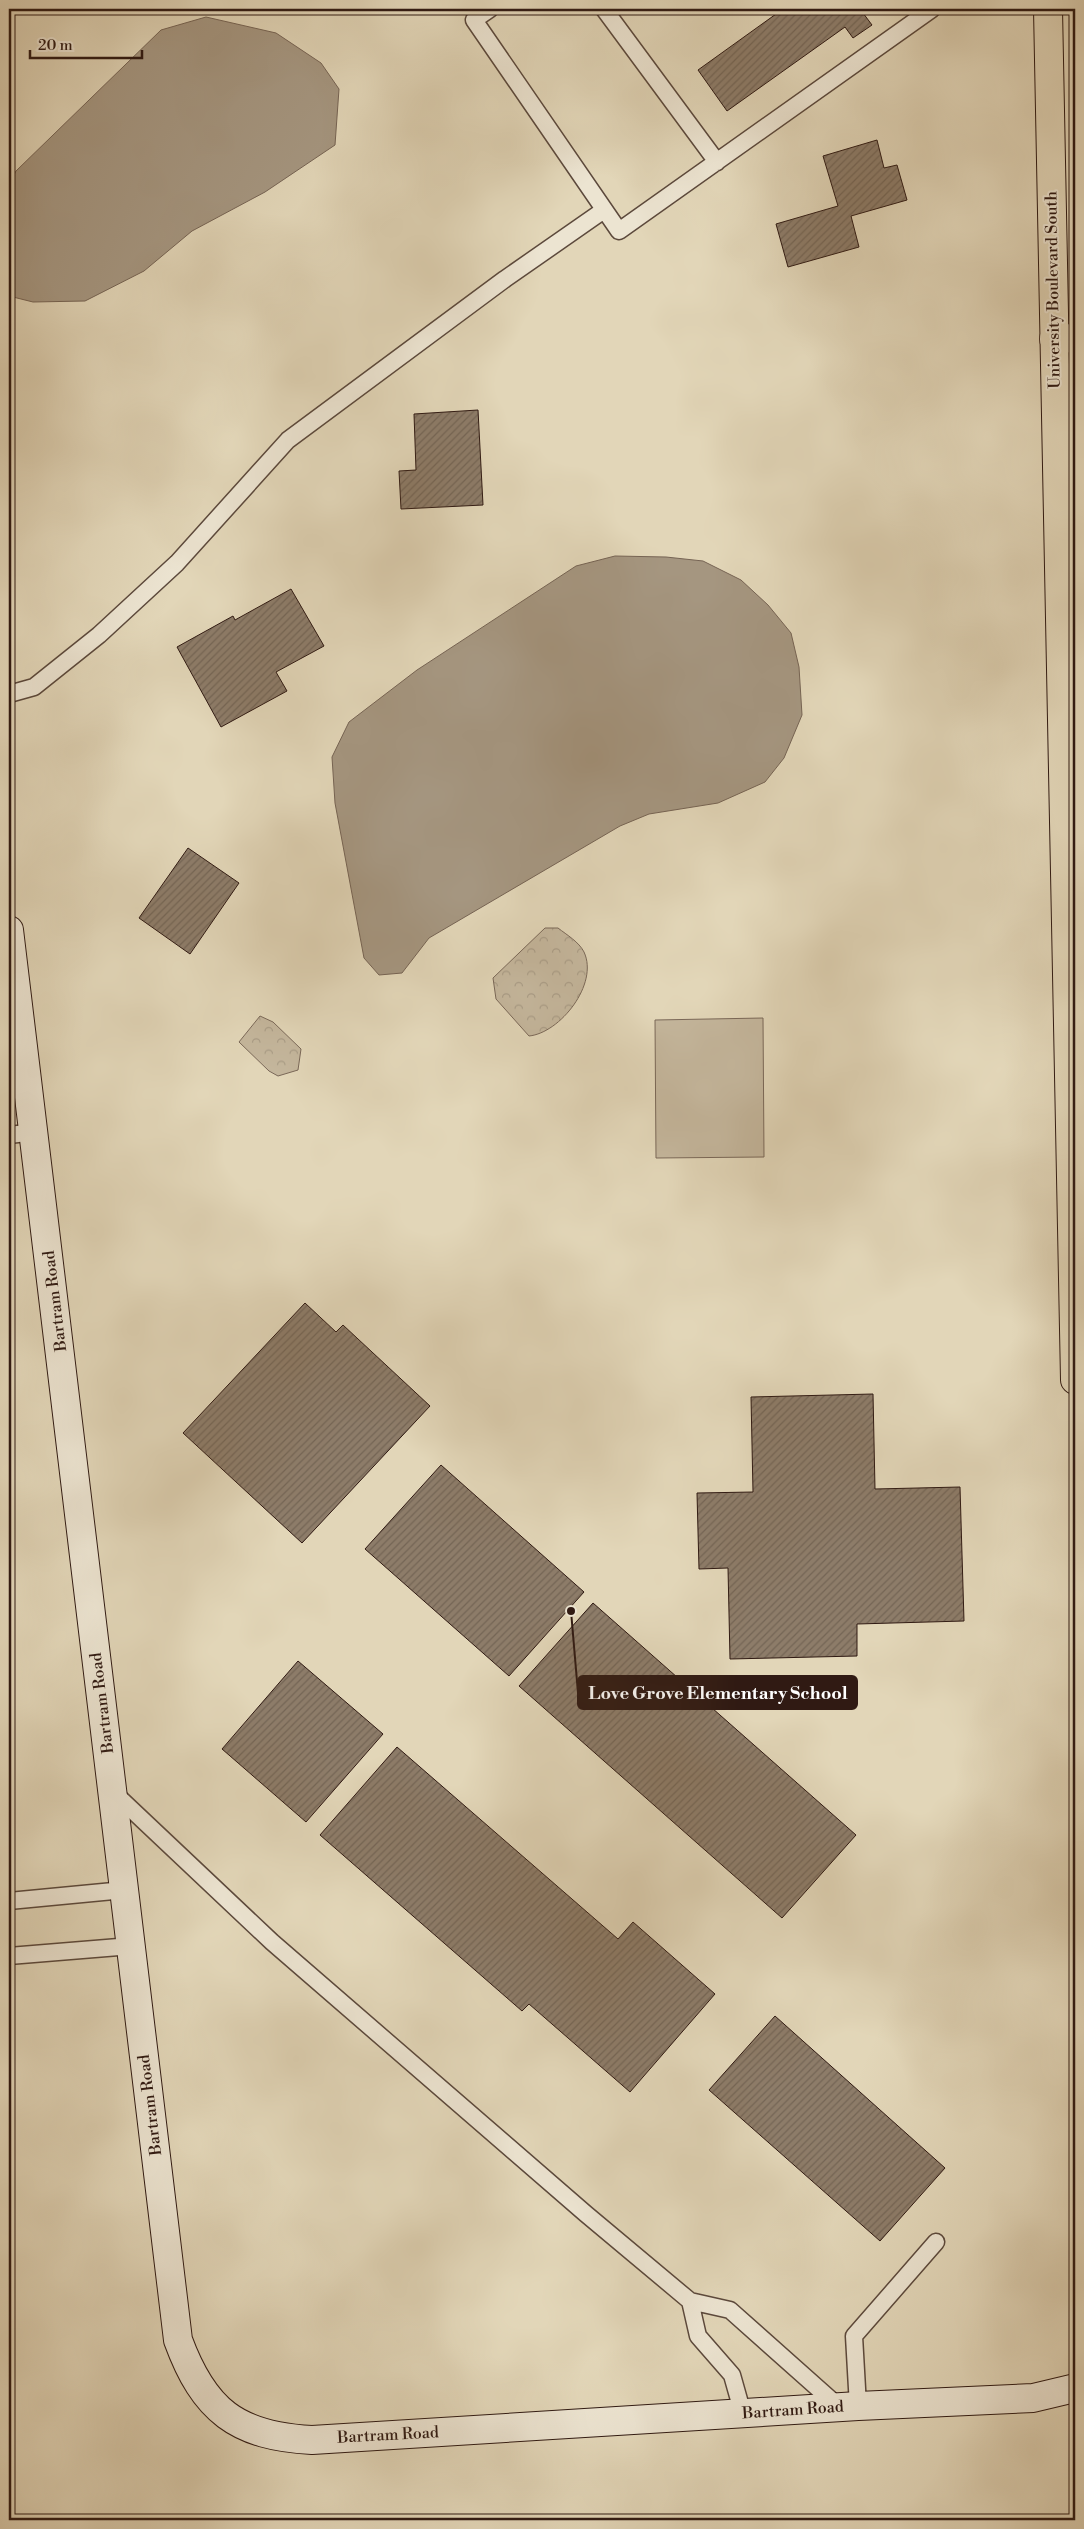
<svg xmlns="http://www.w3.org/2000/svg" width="1084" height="2529" font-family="'Libre Bodoni',serif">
	<defs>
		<pattern id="forest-crowns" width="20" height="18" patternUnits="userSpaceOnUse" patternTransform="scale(1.25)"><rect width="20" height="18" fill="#c4b69c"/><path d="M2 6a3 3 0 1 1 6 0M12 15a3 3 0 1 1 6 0" fill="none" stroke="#a99c86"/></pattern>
		<pattern id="building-hatch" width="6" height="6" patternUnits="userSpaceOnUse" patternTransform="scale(1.25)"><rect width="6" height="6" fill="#8d7c69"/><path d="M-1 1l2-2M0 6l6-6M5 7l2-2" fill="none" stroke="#746555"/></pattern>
	</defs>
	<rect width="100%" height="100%" fill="#e2d6b8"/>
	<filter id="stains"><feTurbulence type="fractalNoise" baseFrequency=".004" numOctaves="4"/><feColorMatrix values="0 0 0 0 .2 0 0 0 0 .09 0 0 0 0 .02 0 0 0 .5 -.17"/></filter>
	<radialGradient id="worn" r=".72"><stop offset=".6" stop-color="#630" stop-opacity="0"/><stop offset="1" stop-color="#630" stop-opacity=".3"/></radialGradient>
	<!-- grass -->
	<path fill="#c4b69c" stroke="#7a6858" d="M763 1018 764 1157 656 1158 655 1020Z"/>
	<!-- forest -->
	<path fill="url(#forest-crowns)" stroke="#7a6858" d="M545 928H558C567 935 579 942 584 952 599 984 560 1033 529 1036L496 999 493 978Z
		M260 1016 273 1022 301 1049 298 1070 278 1076 269 1071 239 1042Z"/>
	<!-- water -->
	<path fill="#a59680" stroke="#766454" d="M206 17 276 33 321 63 339 89 335 145 265 192 192 231 144 271 85 301 33 302 9 296V184L16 171 161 30Z
		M615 556 666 557 703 561 741 580 768 605 791 633 799 667 802 715 784 758 765 782 718 803 649 814 620 826 429 938 402 973 379 975 364 958 335 803 332 757 349 722 417 670 576 566Z"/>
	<!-- building -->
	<path fill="url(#building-hatch)" stroke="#301a13" d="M783 9H860L872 25 853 38 845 27 727 111 698 70Z
		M877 140 884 168 897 165 907 200 851 216 859 247 788 267 776 224 838 206 823 156Z
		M478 410 483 505 401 509 399 471 416 470 414 414Z
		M291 589 324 646 276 672 287 691 221 727 177 647 233 616 235 620Z
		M188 848 239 883 190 954 139 918Z
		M305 1303 336 1332 343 1325 430 1406 302 1543 183 1433Z
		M873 1394 875 1489 960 1487 964 1621 857 1624V1656L730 1659 728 1568 699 1569 697 1493 753 1492 751 1397Z
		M441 1465 584 1592 509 1676 365 1549Z
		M593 1603 856 1835 782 1918 519 1686Z
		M298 1661 383 1734 306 1822 222 1749Z
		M397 1747 618 1939 633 1922 715 1994 630 2092 529 2004 522 2011 320 1835Z
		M775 2016 945 2168 880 2241 709 2090Z"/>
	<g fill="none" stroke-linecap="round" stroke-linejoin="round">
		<!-- lane casing -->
		<g stroke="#5c493c" stroke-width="19">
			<path id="lane" d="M490 9 474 20 619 231 932 9
				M604 9 717 162
				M9 694 34 687 99 635 177 563 288 440 505 279 604 210
				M9 1135 35 1132
				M112 1791 272 1942 586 2214 690 2301 730 2310 839 2407
				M9 1901 124 1890
				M9 1956 131 1946
				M690 2301 698 2336 732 2375 743 2414
				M858 2406 854 2336 936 2242"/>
		</g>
		<!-- street casing -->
		<g stroke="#5c493c" stroke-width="30">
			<path id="street" d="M1054 339 1075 338"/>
		</g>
		<!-- secondary casing -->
		<g stroke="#301a13" stroke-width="30">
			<path id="secondary" d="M9 930 178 2340C204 2411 237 2436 312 2440L858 2406 1033 2398 1075 2388"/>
		</g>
		<!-- primary casing -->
		<g stroke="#301a13" stroke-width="30">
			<path id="primary" d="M1048 9 1075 1380"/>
		</g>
		<!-- lane -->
		<use href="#lane" stroke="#ece4d1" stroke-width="16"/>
		<!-- street -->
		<use href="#street" stroke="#ece4d1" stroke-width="28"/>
		<!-- secondary -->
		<use href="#secondary" stroke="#ece4d1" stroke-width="28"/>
		<!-- primary -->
		<use href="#primary" stroke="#e2d6b8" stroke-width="28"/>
	</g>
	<g text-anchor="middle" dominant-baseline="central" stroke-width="4" stroke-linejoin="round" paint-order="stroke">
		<!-- street labels -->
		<g font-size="16" fill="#301a13" stroke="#ece4d1">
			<text transform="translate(1053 290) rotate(-91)">University Boulevard South</text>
			<text transform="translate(55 1301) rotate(-97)">Bartram Road</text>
			<text transform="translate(102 1703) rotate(-97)">Bartram Road</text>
			<text transform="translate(150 2105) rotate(-97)">Bartram Road</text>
			<text transform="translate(793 2410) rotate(-4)">Bartram Road</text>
			<text transform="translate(388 2435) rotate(-3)">Bartram Road</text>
		</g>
	</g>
	<!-- callouts -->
	<path fill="none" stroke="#301a13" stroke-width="2" d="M571 1611L578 1693"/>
	<circle fill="#301a13" stroke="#ece4d1" stroke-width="2" cx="571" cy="1611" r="5"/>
	<rect fill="#301a13" stroke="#301a13" stroke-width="2" x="578" y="1676" width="279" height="33" rx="5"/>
	<g font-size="18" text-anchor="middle" font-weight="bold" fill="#fff">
		<text x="718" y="1699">Love Grove Elementary School</text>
	</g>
	<!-- margin -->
	<rect width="1084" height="2529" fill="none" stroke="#e2d6b8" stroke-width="30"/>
	<rect x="10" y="10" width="1064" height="2509" fill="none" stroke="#301a13" stroke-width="2.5"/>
	<rect x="15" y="15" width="1054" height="2499" fill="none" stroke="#301a13"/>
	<!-- scale -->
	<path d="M30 50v8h112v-8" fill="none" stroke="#301a13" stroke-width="2.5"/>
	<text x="38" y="50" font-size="15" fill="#301a13" stroke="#ece4d1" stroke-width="4" paint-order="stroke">20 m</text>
	<rect width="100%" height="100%" filter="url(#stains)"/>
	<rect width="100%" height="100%" fill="url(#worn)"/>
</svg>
